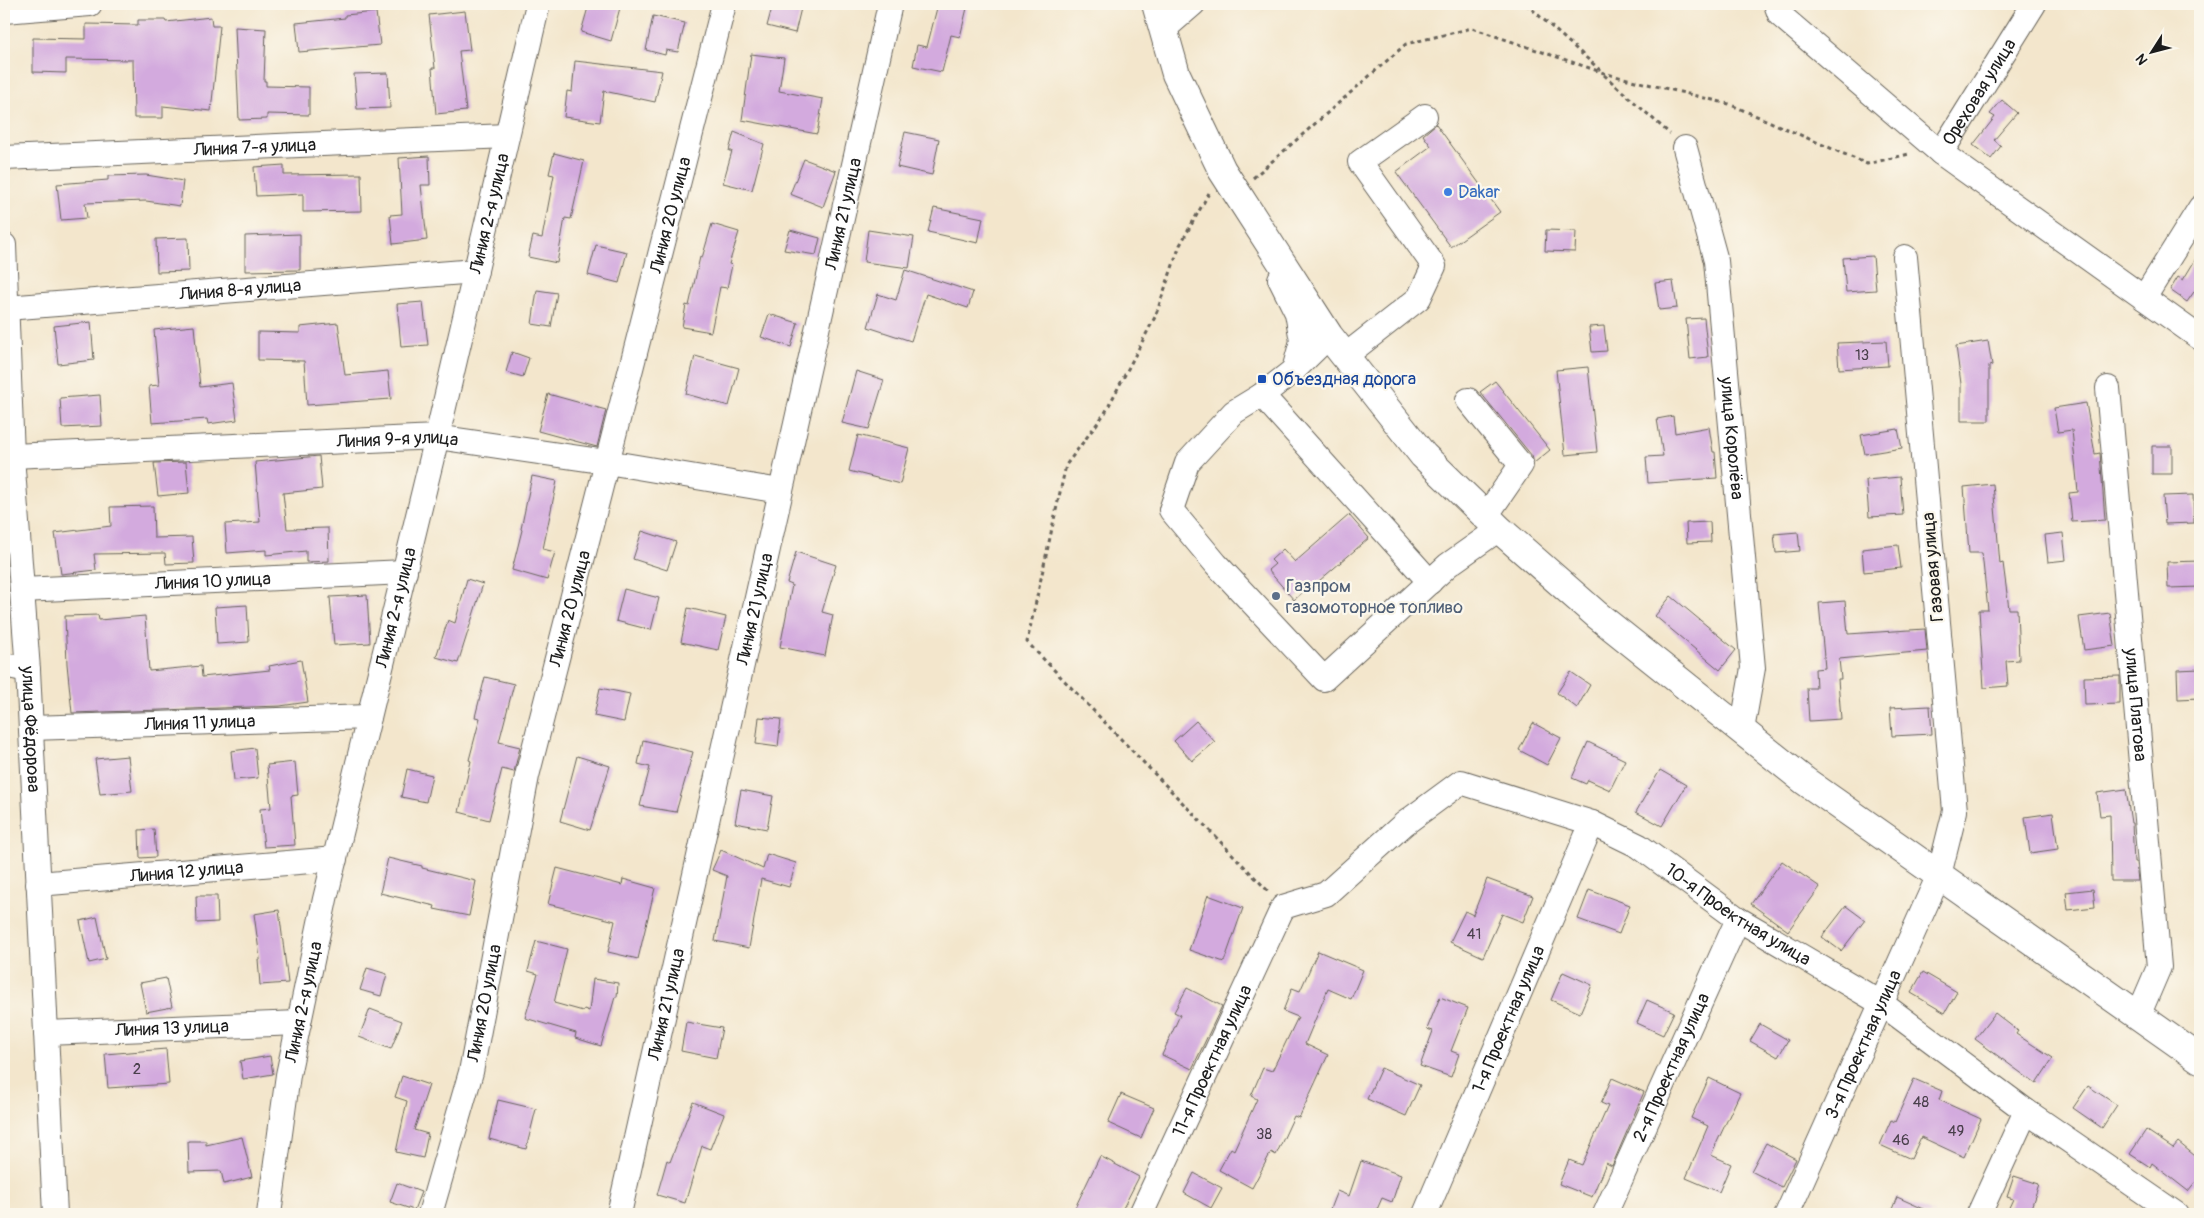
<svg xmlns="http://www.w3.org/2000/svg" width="2204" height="1218" font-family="Pangolin,sans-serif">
	<rect width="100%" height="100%" fill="#fbf7ec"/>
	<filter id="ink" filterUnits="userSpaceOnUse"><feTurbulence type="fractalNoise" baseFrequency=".02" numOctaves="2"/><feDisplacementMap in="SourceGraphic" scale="10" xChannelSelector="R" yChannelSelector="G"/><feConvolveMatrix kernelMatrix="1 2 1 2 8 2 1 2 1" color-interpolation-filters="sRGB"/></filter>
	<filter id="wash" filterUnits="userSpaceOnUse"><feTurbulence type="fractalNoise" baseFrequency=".0096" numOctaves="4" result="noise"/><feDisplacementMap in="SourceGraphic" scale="20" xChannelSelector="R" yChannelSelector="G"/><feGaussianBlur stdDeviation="1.12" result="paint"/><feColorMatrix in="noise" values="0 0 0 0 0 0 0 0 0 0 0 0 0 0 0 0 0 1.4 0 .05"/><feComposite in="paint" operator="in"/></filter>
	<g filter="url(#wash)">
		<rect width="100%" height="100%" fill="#f3e6cc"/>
		<g id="blocks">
			<!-- building -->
			<path fill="#d3aade" d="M589 4H621L611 41 581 32Z
				M773 4H802L795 33 767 26Z
				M938 4H949L967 8 960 37 951 35 942 72 913 66 917 45 927 47Z
				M465 11 470 50 459 51 466 111 436 114 432 68H435L429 15Z
				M376 12 380 45 299 52 296 23 345 18V15Z
				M653 16 685 23 678 52 666 50 665 55 646 50Z
				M211 17 212 26H220L211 111 163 106V118H134L133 60 66 59V73L33 72V38L86 39V24L138 25V20H165L166 22Z
				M235 27 266 29 264 81H266V86L309 87V115L267 114V119L239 120Z
				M751 54 784 58 779 91 823 99 817 134 742 120Z
				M575 61 662 71 655 102 604 91 600 122 564 117 567 91 572 92Z
				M388 73 390 108 357 109 354 74Z
				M2002 100 2017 113 1994 140 2001 146 1991 159 1973 145 1995 117 1990 114Z
				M1436 124 1500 212 1451 247 1396 172 1431 146 1423 135Z
				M734 132 764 144 752 190 723 183 732 151H729Z
				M905 132 939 139 932 175 897 167Z
				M554 153 584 161 571 219 565 218 557 263 528 257 533 236 542 238 554 175 549 174Z
				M429 156 430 185H421L427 240 393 244 390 215 402 214 399 158Z
				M804 159 836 171 823 207 790 194Z
				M284 165V175L361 174 362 211 303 212V194L256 196 254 167Z
				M146 175 183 181 180 206 146 201 85 203 87 218 61 220 57 184 108 180V176Z
				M934 208 983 218 978 243 928 232Z
				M712 224 739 232 729 264 732 265 727 288 720 287 711 332 682 327 686 305 689 306 700 257 702 258Z
				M790 230 820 238 816 255 784 250Z
				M868 230 914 237 909 268 864 262Z
				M1546 230 1576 231 1575 252 1545 251Z
				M300 234V270L245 271V236Z
				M188 238 189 271 157 272 156 239Z
				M596 245 627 252 619 283 588 275Z
				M2200 252V283L2187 302 2170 290 2178 277 2183 280Z
				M1873 256 1876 290 1846 292 1843 258Z
				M905 270 973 292 968 308 926 294 911 341 868 327 878 294 896 300Z
				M1673 281 1677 308 1659 310 1655 283Z
				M537 290 557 293 551 327 532 324Z
				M423 302 428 345 401 347 397 304Z
				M769 314 798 323 791 347 761 337Z
				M1704 318 1708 357 1690 359 1686 319Z
				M91 322 94 360 58 364 54 326Z
				M338 323 345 375 388 371 391 399 307 405 304 361 258 360V332L300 333V327Z
				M194 326 200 387 232 383 237 420 208 424 207 419 152 423 149 386 159 385 154 330Z
				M1604 326 1607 351 1592 352 1589 327Z
				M1886 341 1888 366 1839 369 1837 343Z
				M1988 341 1992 365 1989 366V421H1961V384L1956 346Z
				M512 352 529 358 523 377 506 372Z
				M695 356 739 368 729 406 686 394Z
				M1588 367 1597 452 1565 455 1556 370Z
				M856 371 884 380 869 429 842 423Z
				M1495 381 1550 450 1534 463 1532 456 1480 392Z
				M548 394 606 410 597 447 538 431Z
				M100 395 102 426 62 428 60 398Z
				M2086 403 2095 454 2100 453 2105 520 2072 522 2069 493 2078 492 2072 430 2058 432 2054 408Z
				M1673 416 1675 433 1709 427 1713 452H1715L1717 478 1648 483 1646 457 1663 456 1657 419Z
				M1898 429 1902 448 1865 454 1861 435Z
				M858 435 909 448 900 484 849 471Z
				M2152 446H2172V474H2152Z
				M319 456 322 489 283 493 287 529 328 528 329 561 306 562V551L266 555V550L227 553 225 524 260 522 255 462Z
				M186 462 189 493 158 496 154 463Z
				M532 476 557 481 543 549 555 552 547 580 512 570 522 530 521 529Z
				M1900 477 1903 515 1869 517 1866 480Z
				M1993 484 2000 564 2003 563 2009 609H2017L2019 660 2006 661 2008 686 1984 688 1979 610H1988L1982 553H1969L1964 487Z
				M2193 495 2194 523 2165 524 2163 496Z
				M153 506 154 538 192 537 194 563 166 564 165 553 94 554 96 570 61 574 55 533 111 526 110 507Z
				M1349 515 1369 538 1305 593 1304 591 1294 600 1268 570 1275 564 1271 560 1283 549 1295 562Z
				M1710 522 1711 542 1687 543 1686 523Z
				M642 531 676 542 667 570 633 559Z
				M1798 532 1800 551 1776 553 1774 534Z
				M2063 533 2066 560 2048 562 2045 535Z
				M1898 545 1901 568 1864 572 1862 549Z
				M796 552 836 565 822 612 833 615 825 656 780 647 792 585 787 583Z
				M2200 561V587L2168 588 2167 562Z
				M467 579 483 584 458 663 436 657 448 620 455 623Z
				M624 589 659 598 651 630 616 621Z
				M367 595 370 643 334 645 330 597Z
				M1671 596 1736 650 1720 670 1655 616Z
				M1845 601 1848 634 1925 629 1927 651 1839 659 1841 679H1838L1841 719 1809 721 1807 688H1816L1815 669 1825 668 1819 603Z
				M247 605 249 642 217 644 215 607Z
				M688 608 726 617 718 650 681 642Z
				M2110 613 2115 646 2084 650 2079 617Z
				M98 615 99 620 145 616 149 671 201 666 202 677 270 670 269 666 301 660 308 702 280 706 72 713 67 664 65 616Z
				M2200 669V698L2178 699 2177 670Z
				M1571 672 1590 685 1577 708 1557 693Z
				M2120 676V704L2085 705 2084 677Z
				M485 677 514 684 499 742 520 747 514 772 502 769 489 820 459 812 471 761 469 760 480 718 475 717Z
				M600 688 630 694 624 722 594 716Z
				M1930 706 1932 734 1892 736 1890 708Z
				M759 717 781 719 778 747 756 744Z
				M1196 721 1215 742 1192 761 1174 741Z
				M1533 723 1561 738 1547 765 1519 750Z
				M643 740 693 752 676 812 640 806 650 767 638 764Z
				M1588 742 1625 760 1610 790 1588 780 1586 784 1572 778Z
				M255 748 258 778 234 780 231 751Z
				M128 756 132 791 100 794 95 759Z
				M577 756 610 766 590 830 560 821Z
				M295 762 298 795 291 796 295 845 264 847 260 809 271 808 267 765Z
				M407 769 432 775 426 802 401 797Z
				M1660 770 1686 785 1662 826 1636 812Z
				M2126 789 2131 823H2132L2134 862H2136L2138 881H2111L2110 815 2100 816 2097 793Z
				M741 790 773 796 767 829 735 823Z
				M2053 813 2058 849 2030 853 2025 817Z
				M154 829 156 857 140 858 139 830Z
				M721 850 763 869 767 854 796 863 789 887 761 879 749 948 715 941 727 876 712 870Z
				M388 858 422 866V868L476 881 469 916 434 909 435 906 380 893Z
				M1782 861 1820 887 1788 931 1751 904Z
				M557 868 622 885 623 879 655 888 638 959 608 952 615 921 548 904Z
				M1487 879 1533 896 1523 922 1502 914 1483 957 1450 942 1465 911 1473 915Z
				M2093 889 2095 907 2068 910 2066 892Z
				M1589 890 1630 905 1619 934 1578 919Z
				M1208 895 1243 908 1224 962 1189 950Z
				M196 896H217L218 922 197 923Z
				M1846 906 1865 920 1841 951 1822 937Z
				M279 910 288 983 260 985 258 959H260L254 914Z
				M97 917 106 959 89 963 80 921Z
				M536 941 567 949 554 1003 583 1011 584 1009 589 1011 593 979 618 983 617 997H615L601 1046 575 1038 576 1033 525 1018 538 974 528 971Z
				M1318 951 1363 970 1351 999 1328 989 1305 1044 1328 1055 1299 1118 1294 1116 1276 1155 1271 1152 1252 1188 1219 1170 1231 1148 1234 1150 1257 1099 1251 1096 1263 1068 1272 1071 1298 1017 1283 1011 1292 988 1300 991Z
				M367 968 387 974 381 996 360 990Z
				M1563 972 1592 985 1580 1013 1551 1000Z
				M1923 972 1957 992 1945 1013 1911 993Z
				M166 978 172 1007 146 1012 140 983Z
				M1187 988 1222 1006 1192 1069 1162 1055 1180 1015 1174 1012Z
				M1440 997 1468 1008 1451 1051 1459 1054 1451 1077 1420 1066 1433 1031 1427 1029Z
				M1647 1000 1674 1012 1663 1035 1637 1023Z
				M370 1009 402 1021 391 1049 359 1037Z
				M1995 1013 2018 1031 2016 1034 2053 1058 2036 1084 1975 1039Z
				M686 1022 722 1028 716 1058 681 1051Z
				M1760 1024 1788 1040 1778 1057 1750 1041Z
				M166 1049 169 1084 108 1088 105 1054Z
				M270 1056 273 1074 243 1079 240 1061Z
				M1381 1068 1420 1085 1406 1116 1367 1099Z
				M402 1076 429 1085 414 1130 428 1134 423 1158 396 1152 407 1101 395 1097Z
				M1612 1078 1644 1092 1612 1166 1606 1163 1592 1197 1559 1184 1569 1160 1582 1165 1608 1106 1601 1103Z
				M1709 1078 1740 1093 1711 1155 1731 1164 1719 1192 1686 1178 1708 1126 1691 1118Z
				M1914 1079 1942 1091 1939 1100 1981 1119 1964 1157 1921 1137 1911 1159 1880 1145 1891 1120 1895 1122Z
				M2088 1086 2117 1105 2102 1128 2073 1108Z
				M1121 1094 1154 1108 1141 1138 1108 1123Z
				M498 1100 536 1109 526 1149 489 1139Z
				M693 1102 724 1114 710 1149 702 1146 685 1203 657 1195 667 1160 670 1162Z
				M2146 1130 2173 1148 2178 1142 2200 1160V1176L2188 1191 2152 1163 2150 1167 2130 1154Z
				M242 1137 252 1177 224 1184 221 1171 189 1172 188 1141H206V1145Z
				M1766 1143 1796 1159 1782 1187 1751 1171Z
				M1100 1156 1139 1177 1120 1214H1072Z
				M1361 1161 1401 1175 1392 1202 1382 1198 1375 1214H1328L1337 1191 1349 1196Z
				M1194 1173 1222 1188 1211 1208 1184 1193Z
				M2014 1176 2039 1184 2029 1214H2006L2013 1199 2007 1197Z
				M397 1183 421 1192 414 1210 390 1202Z
				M1897 1197 1935 1214H1890Z"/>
		</g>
	</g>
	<g filter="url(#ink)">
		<use href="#blocks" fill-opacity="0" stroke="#67635a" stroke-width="1"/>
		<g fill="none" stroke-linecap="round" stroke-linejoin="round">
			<!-- minor casing -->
			<g stroke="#67635a" stroke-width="26">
				<g id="minor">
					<path d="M1776 4 1780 15 1941 153 2200 338"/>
					<path d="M4 11 90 4"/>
					<path d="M1163 30 1193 4"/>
					<path id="s1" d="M1685 148 1716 261 1753 668 1742 730"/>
					<path id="s2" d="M1941 153 2034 4"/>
					<path id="s3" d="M4 158 507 136"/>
					<path id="s4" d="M4 245 12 456 28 670 55 1214"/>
					<path d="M1280 279 1297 313 1302 341 1294 370"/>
					<path d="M2144 298 2200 208"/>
					<path id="s5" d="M6 308 476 271"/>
					<path d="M1329 336 1294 370 1262 395 1234 412 1187 463 1171 510 1216 564 1324 679 1448 565 1499 529"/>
					<path d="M1345 356 1419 298 1434 266 1360 162 1425 116"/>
					<path id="s6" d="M2108 388 2159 967 2138 1016"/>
					<path d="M1262 395 1430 582"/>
					<path d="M1468 400 1521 465 1486 516"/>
					<path id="s7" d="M12 456 437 437 607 462 780 491"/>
					<path id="s8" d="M22 590 405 572"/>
					<path d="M4 665 28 670"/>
					<path id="s9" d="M31 728 369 717"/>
					<path id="s10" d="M38 884 335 859"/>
					<path id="s11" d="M46 1033 299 1023"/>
					<path id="s12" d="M269 1214 288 1075 325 899 437 437 538 4"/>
					<path id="s13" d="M430 1214 471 1072 527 776 724 4"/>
					<path id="s14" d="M619 1214 890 4"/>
					<path id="s15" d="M1141 1214 1283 907 1326 894 1404 824 1461 782 1592 823 1639 846 1738 919 1881 1003 2026 1111 2176 1214"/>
					<path id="s16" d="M1425 1214 1592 823"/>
					<path id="s17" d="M1605 1214 1738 919"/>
					<path id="s18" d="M1787 1214 1939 875 1955 811 1905 257"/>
					<path d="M1979 1214 2026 1111"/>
				</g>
			</g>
			<!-- major casing -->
			<g stroke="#67635a" stroke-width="30">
				<path id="major" d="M1156 4 1176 74 1222 170 1329 336 1423 455 1499 529 1597 615 1805 781 2200 1059"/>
			</g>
			<!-- path -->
			<path stroke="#67635a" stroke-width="3" stroke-dasharray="4 4" stroke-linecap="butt" d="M1526 4 1600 70
				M1604 75 1670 134
				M1253 178 1406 44 1472 28 1607 74 1729 104 1867 164 1909 154
				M1209 193 1180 245 1155 317 1105 413 1066 465 1027 642 1269 892"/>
			<!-- minor -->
			<use href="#minor" stroke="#fff" stroke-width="24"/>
			<!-- major -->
			<use href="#major" stroke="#fff" stroke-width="28"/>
		</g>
	</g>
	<!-- markers -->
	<circle fill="#3f7fe0" stroke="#fbf7ec" stroke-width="2" cx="1448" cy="192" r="5"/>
	<rect fill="#1a4fb4" stroke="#fbf7ec" stroke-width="2" x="1257" y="374" width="10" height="10" rx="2.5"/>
	<circle fill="#5c6f8a" stroke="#fbf7ec" stroke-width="2" cx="1276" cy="596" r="5"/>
	<g text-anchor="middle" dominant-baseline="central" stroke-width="4.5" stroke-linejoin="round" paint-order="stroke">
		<!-- number labels -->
		<g font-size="15" fill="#4a404c">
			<text x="1862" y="355">13</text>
			<text x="1474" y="934">41</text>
			<text x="137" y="1069">2</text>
			<text x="1921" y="1102">48</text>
			<text x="1956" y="1131">49</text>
			<text x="1264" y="1134">38</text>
			<text x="1901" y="1140">46</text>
		</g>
		<!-- street labels -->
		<g font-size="18" fill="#1c1c1c" stroke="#fbf7ec">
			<text stroke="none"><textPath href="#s2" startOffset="72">Ореховая улица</textPath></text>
			<text stroke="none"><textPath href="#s3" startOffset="251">Линия 7-я улица</textPath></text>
			<text stroke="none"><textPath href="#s12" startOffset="1025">Линия 2-я улица</textPath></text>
			<text stroke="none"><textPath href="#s14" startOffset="1025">Линия 21 улица</textPath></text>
			<text stroke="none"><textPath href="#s13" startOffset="1028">Линия 20 улица</textPath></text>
			<text stroke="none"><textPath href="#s5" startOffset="235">Линия 8-я улица</textPath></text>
			<text stroke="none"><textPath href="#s1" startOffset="295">улица Королёва</textPath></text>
			<text stroke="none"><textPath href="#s7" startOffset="386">Линия 9-я улица</textPath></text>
			<text transform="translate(1933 567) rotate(-95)">Газовая улица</text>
			<text stroke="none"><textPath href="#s8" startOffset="191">Линия 10 улица</textPath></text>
			<text stroke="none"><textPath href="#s12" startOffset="620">Линия 2-я улица</textPath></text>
			<text stroke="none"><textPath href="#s13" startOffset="622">Линия 20 улица</textPath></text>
			<text stroke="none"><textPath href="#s14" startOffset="620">Линия 21 улица</textPath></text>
			<text stroke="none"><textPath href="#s6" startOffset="318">улица Платова</textPath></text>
			<text stroke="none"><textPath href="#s9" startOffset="169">Линия 11 улица</textPath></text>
			<text stroke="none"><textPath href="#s4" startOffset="485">улица Фёдорова</textPath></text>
			<text stroke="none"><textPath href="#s10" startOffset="149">Линия 12 улица</textPath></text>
			<text stroke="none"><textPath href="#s15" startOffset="869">10-я Проектная улица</textPath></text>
			<text stroke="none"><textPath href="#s12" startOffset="215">Линия 2-я улица</textPath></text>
			<text stroke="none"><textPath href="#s13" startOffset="218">Линия 20 улица</textPath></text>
			<text stroke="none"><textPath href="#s14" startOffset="215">Линия 21 улица</textPath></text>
			<text stroke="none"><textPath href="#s16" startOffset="212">1-я Проектная улица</textPath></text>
			<text stroke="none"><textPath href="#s11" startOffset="126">Линия 13 улица</textPath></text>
			<text stroke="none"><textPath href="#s18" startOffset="186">3-я Проектная улица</textPath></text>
			<text stroke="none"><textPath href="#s15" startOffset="169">11-я Проектная улица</textPath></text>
			<text stroke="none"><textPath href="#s17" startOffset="161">2-я Проектная улица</textPath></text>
		</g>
		<!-- shop labels -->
		<g font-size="18" fill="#366cbe" stroke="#fbf7ec" text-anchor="start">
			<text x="1458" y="192">Dakar</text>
		</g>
		<!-- transit labels -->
		<g font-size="18" fill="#164399" stroke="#fbf7ec" text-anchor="start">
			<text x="1272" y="379">Объездная дорога</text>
		</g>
		<!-- service labels -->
		<g font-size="18" fill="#4e5e75" stroke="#fbf7ec" text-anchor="start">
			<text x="1286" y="586">Газпром<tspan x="1286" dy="21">газомоторное топливо</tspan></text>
		</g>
	</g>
	<!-- margin -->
	<rect width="2204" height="1218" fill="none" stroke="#fbf7ec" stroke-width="20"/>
	<!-- north arrow -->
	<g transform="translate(2152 52) rotate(234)" stroke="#fbf7ec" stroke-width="4" paint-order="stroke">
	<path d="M0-4L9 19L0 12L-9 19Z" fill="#1c1c1c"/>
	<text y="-8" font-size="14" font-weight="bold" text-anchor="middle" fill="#1c1c1c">N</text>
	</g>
</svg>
